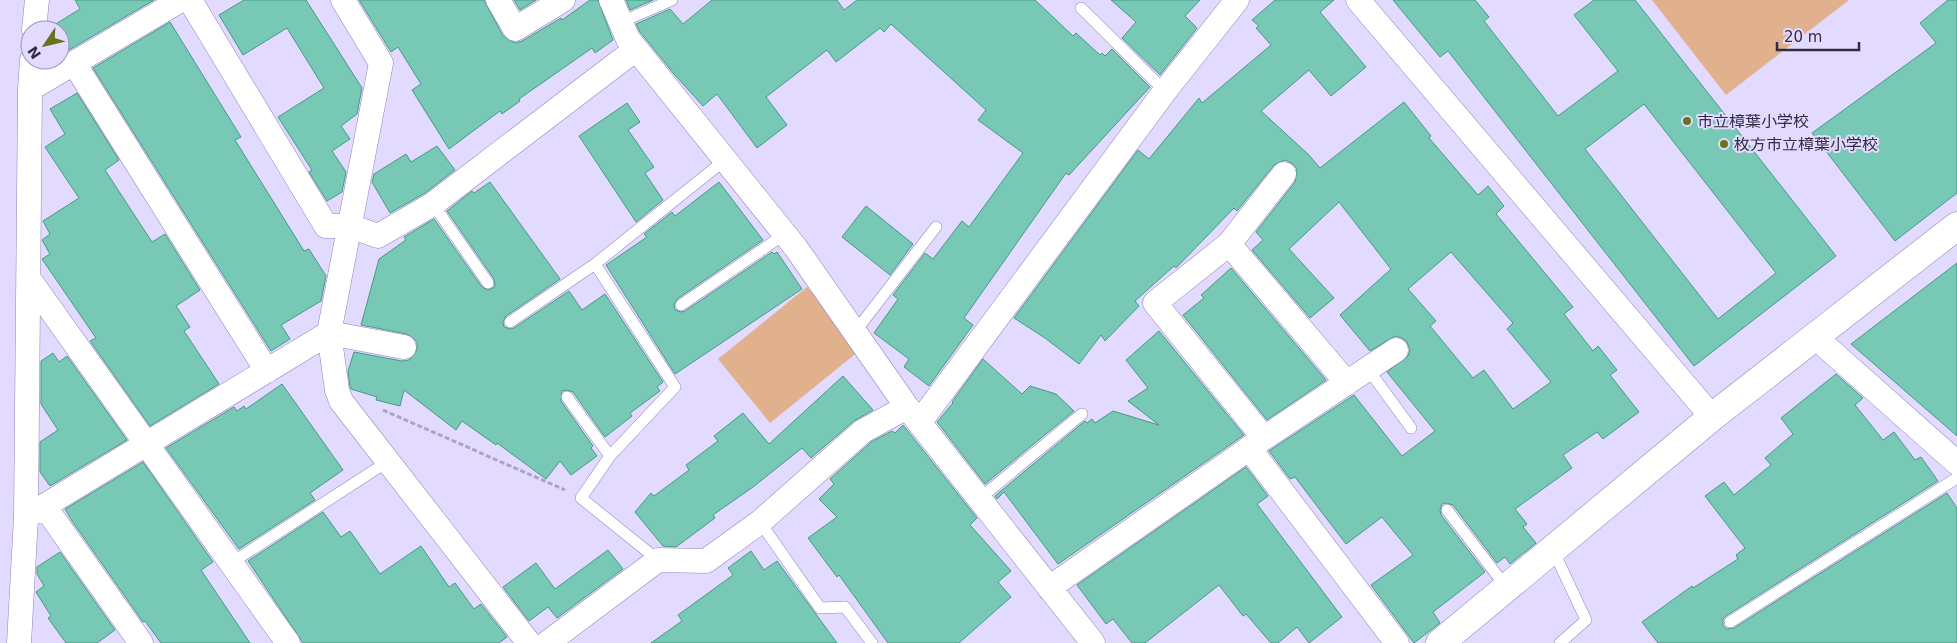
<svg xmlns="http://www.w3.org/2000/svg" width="1957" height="643" font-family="'DejaVu Sans','Noto Sans JP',sans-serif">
	<rect width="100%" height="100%" fill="#e3daff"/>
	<!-- green -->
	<path fill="#e1b08d" d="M1652 0H1849L1726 95Z
		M807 287 859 351 770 423 718 359Z"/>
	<!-- building -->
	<path fill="#77c9b6" stroke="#469987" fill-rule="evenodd" d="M75 0H154L69 50 60 34V30L54 25 80 9Z
		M244 0H306L362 88 357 114 341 126 350 139 332 151 346 172 342 192 327 201 309 172 312 170 278 117 324 88 287 28 243 55 219 15Z
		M359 0H484L503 36 515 43 522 41 561 18 562 20 590 0H598L613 40 595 53 592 48 519 99 520 101 502 114 500 111 449 149 412 90 421 84 398 47 391 52Z
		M514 0H536L520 10Z
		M626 0H653L630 10Z
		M712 0H837L844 10 857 0H1035L1073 36 1076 33 1100 55 1102 53 1105 56 1112 49 1150 87 1069 175 1066 173 964 318 973 325 929 386 904 367 909 359 874 333 898 299 893 295 925 253 933 259 962 221 969 227 1023 153 978 120 986 110 891 24 884 32 880 28 836 62 827 50 766 97 787 125 757 148 717 94 703 106 674 74 640 32 636 24 670 9 683 24Z
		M1111 0H1200L1185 16 1197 28 1160 75 1122 38 1136 22Z
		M1275 0H1334L1320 12 1366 67 1331 96 1309 70 1261 111 1309 155 1320 168 1404 102 1431 136 1429 138 1478 195 1488 186 1504 206 1496 214 1573 307 1564 314 1593 351 1598 346 1617 370 1610 375 1639 412 1603 439 1597 432 1563 455 1572 468 1515 509 1527 524 1523 527 1536 543 1510 564 1505 557 1497 563 1453 505 1446 503 1442 504 1440 510 1441 515 1485 572 1433 612 1440 623 1414 643 1371 585 1413 555 1382 517 1346 544 1295 477 1290 479 1269 451 1354 395 1402 456 1435 431 1387 372 1408 356 1410 350 1407 342 1402 338 1395 336 1370 351 1340 315 1391 269 1339 202 1289 249 1334 298 1310 318 1252 250 1263 240 1256 232 1295 182 1297 169 1293 164 1285 160 1274 165 1237 211 1234 208 1176 268 1174 266 1135 301 1139 306 1105 341 1101 335 1079 364 1045 338 1014 318 1138 150 1149 159 1199 98 1202 103 1271 45 1256 28 1259 26 1252 20ZM1451 252 1513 323 1507 329 1551 382 1513 409 1484 370 1473 378 1430 326 1436 321 1408 289Z
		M1393 0H1475L1489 17 1484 21 1558 116 1618 71 1574 15 1594 0H1635L1836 256 1694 366 1448 51 1440 57ZM1644 104 1776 273 1718 319 1585 149Z
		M1948 0H1957V193L1895 241 1812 133 1936 43 1920 23Z
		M170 22 241 137 235 140 304 251 309 249 326 276 321 301 281 325 290 339 271 351 93 68Z
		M77 93 119 160 105 170 152 242 165 234 200 290 176 306 190 327 184 331 219 384 150 426 90 341 96 338 42 259 50 254 42 240 50 234 43 221 79 198 45 147 65 134 50 109Z
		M627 103 640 122 628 130 654 167 645 173 663 200 636 222 579 136Z
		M437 146 455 170 425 193 390 213 372 182 374 174 406 154 411 162Z
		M490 182 560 279 506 316 503 322 504 327 510 329 514 328 569 291 582 310 605 294 663 382 657 387 660 391 630 413 632 416 605 437 573 392 567 390 562 391 561 401 593 446 591 448 597 456 571 475 560 461 546 479 497 443 496 445 462 421 456 430 404 390 400 406 376 400 377 397 351 389 350 387 348 371 354 352 402 361 409 360 417 350V342L407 334 361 325 379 259 406 240 404 237 434 219 482 287 488 290 495 287 494 279 447 211 472 191 474 193Z
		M719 182 763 240 677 299 674 305 675 310 681 312 685 311 772 252 774 254 777 252 802 289 675 374 606 265 647 237 644 234 672 212 675 216Z
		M866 206 913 244 890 275 842 237Z
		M1957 263V436L1851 344Z
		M1231 268 1326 380 1267 420 1183 315 1204 298 1201 295Z
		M1159 331 1244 435 1058 564 1004 492 997 499 995 496 1085 421 1087 423 1092 419 1095 423 1113 411 1159 425 1128 401 1148 388 1126 360Z
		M53 353 59 362 67 356 127 440 50 486 40 472V442L58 430 41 404V361Z
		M983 359 1022 394 1030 386 1056 394 1074 411 985 484 937 422 953 403 952 402Z
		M1836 374 1863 398 1855 405 1883 440 1894 432 1915 460 1921 457 1938 481 1726 616 1723 619V626L1727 629 1734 628 1947 493 1957 508V643H1658L1642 622 1692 586 1693 588 1738 559 1736 555 1745 548 1705 496 1724 482 1734 495 1771 465 1765 458 1793 434 1781 418Z
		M843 376 873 410 854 421 811 458 802 448 753 487 713 515 715 518 676 547 663 546 635 512 651 493 654 496 689 470 686 465 718 441 714 436 743 413 769 444Z
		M282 384 343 470 310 493 315 500 239 549 166 448 234 407 237 411 244 406 246 409Z
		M903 425 977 518 970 525 1011 571 998 582 1011 597 959 643H888L839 575 837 577 808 538 837 517 819 499 834 484 830 479 871 442 892 431 895 433Z
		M143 462 213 562 201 570 250 643H161L145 621 143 622 72 521 65 509Z
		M1246 467 1268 496 1257 504 1342 617 1309 643 1297 627 1278 643H1271L1246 614 1243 616 1219 585 1145 643H1132L1113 619 1106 624 1077 585Z
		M323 512 341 537 350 531 380 574 421 546 449 587 455 583 474 609 481 604 507 637 499 643H303L248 561Z
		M608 550 623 569 557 618 548 607 529 621 503 587 536 563 555 589Z
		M751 551 764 570 777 561 837 643H651L682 621 678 615 733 575 728 568Z
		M60 552 115 630 97 643H66L48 618 51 616 36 592 44 586 37 574V567Z"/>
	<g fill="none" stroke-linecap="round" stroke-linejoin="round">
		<!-- lane casing -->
		<g stroke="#9282bb" stroke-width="12">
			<path id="lane" d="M1081 8 1165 91
				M621 22 672 0
				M433 204 488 283
				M595 264 675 387 610 456 581 498 658 560
				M681 305 785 234
				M510 322 595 264 725 160
				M855 332 936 227
				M1368 369 1411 428
				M567 397 610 456
				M979 499 1082 414
				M1447 510 1507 588
				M760 522 820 608 845 607 872 643
				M1553 550 1586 620 1560 643
				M231 563 387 462
				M1730 622 1957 478"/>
		</g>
		<!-- street casing -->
		<g stroke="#9282bb" stroke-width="25">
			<path id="street" d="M190 0 326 226H350L378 236 433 204 636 49
				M343 0 381 63 329 333 337 390 341 401 529 643
				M498 0 515 29 563 0
				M611 0 628 39 796 248 907 407 1093 643
				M1358 0 1712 417
				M34 30 37 0
				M74 63 267 371
				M30 89 181 0
				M1229 244 1347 383
				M29 279 288 643
				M1814 336 1957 463
				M919 423 1165 91 1237 0
				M1264 438 1396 350
				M1249 448 1397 643
				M45 507 141 643
				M26 517 329 333 404 347
				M1049 588 1264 438 1155 303 1229 244 1284 174
				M19 643 26 517 30 89 32 60
				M547 643 658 560 706 561 760 522 863 431 907 407"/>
		</g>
		<!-- secondary casing -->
		<g stroke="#9282bb" stroke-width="29">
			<path id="secondary" d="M1440 643 1712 417 1957 226"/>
		</g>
		<!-- path -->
		<path stroke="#aca4c5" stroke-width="3" stroke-dasharray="5 2.5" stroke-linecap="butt" d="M383 410 565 490"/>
		<!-- lane -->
		<use href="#lane" stroke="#fff" stroke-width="11"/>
		<!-- street -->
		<use href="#street" stroke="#fff" stroke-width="24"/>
		<!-- secondary -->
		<use href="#secondary" stroke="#fff" stroke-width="28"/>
	</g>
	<!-- markers -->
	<g fill="#67731e" stroke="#e3daff" stroke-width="2">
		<circle cx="1687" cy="121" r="5"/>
		<circle cx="1724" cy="144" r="5"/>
	</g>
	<g text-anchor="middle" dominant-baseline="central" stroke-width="4" stroke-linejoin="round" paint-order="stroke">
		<!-- poi labels -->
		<g font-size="16" fill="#322c43" stroke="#e3daff" text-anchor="start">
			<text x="1697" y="121">市立樟葉小学校</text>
			<text x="1734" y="144">枚方市立樟葉小学校</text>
		</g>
	</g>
	<!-- north arrow -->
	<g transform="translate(45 45) rotate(235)"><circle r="24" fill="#e3daff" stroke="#9c94b4"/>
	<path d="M0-4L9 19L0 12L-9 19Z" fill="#67731e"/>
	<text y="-8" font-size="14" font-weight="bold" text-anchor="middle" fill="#322c43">N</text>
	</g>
	<!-- scale -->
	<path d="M1777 42v8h82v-8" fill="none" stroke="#322c43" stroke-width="2.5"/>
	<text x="1784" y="42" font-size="15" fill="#322c43" stroke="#e3daff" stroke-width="4" paint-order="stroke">20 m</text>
</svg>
